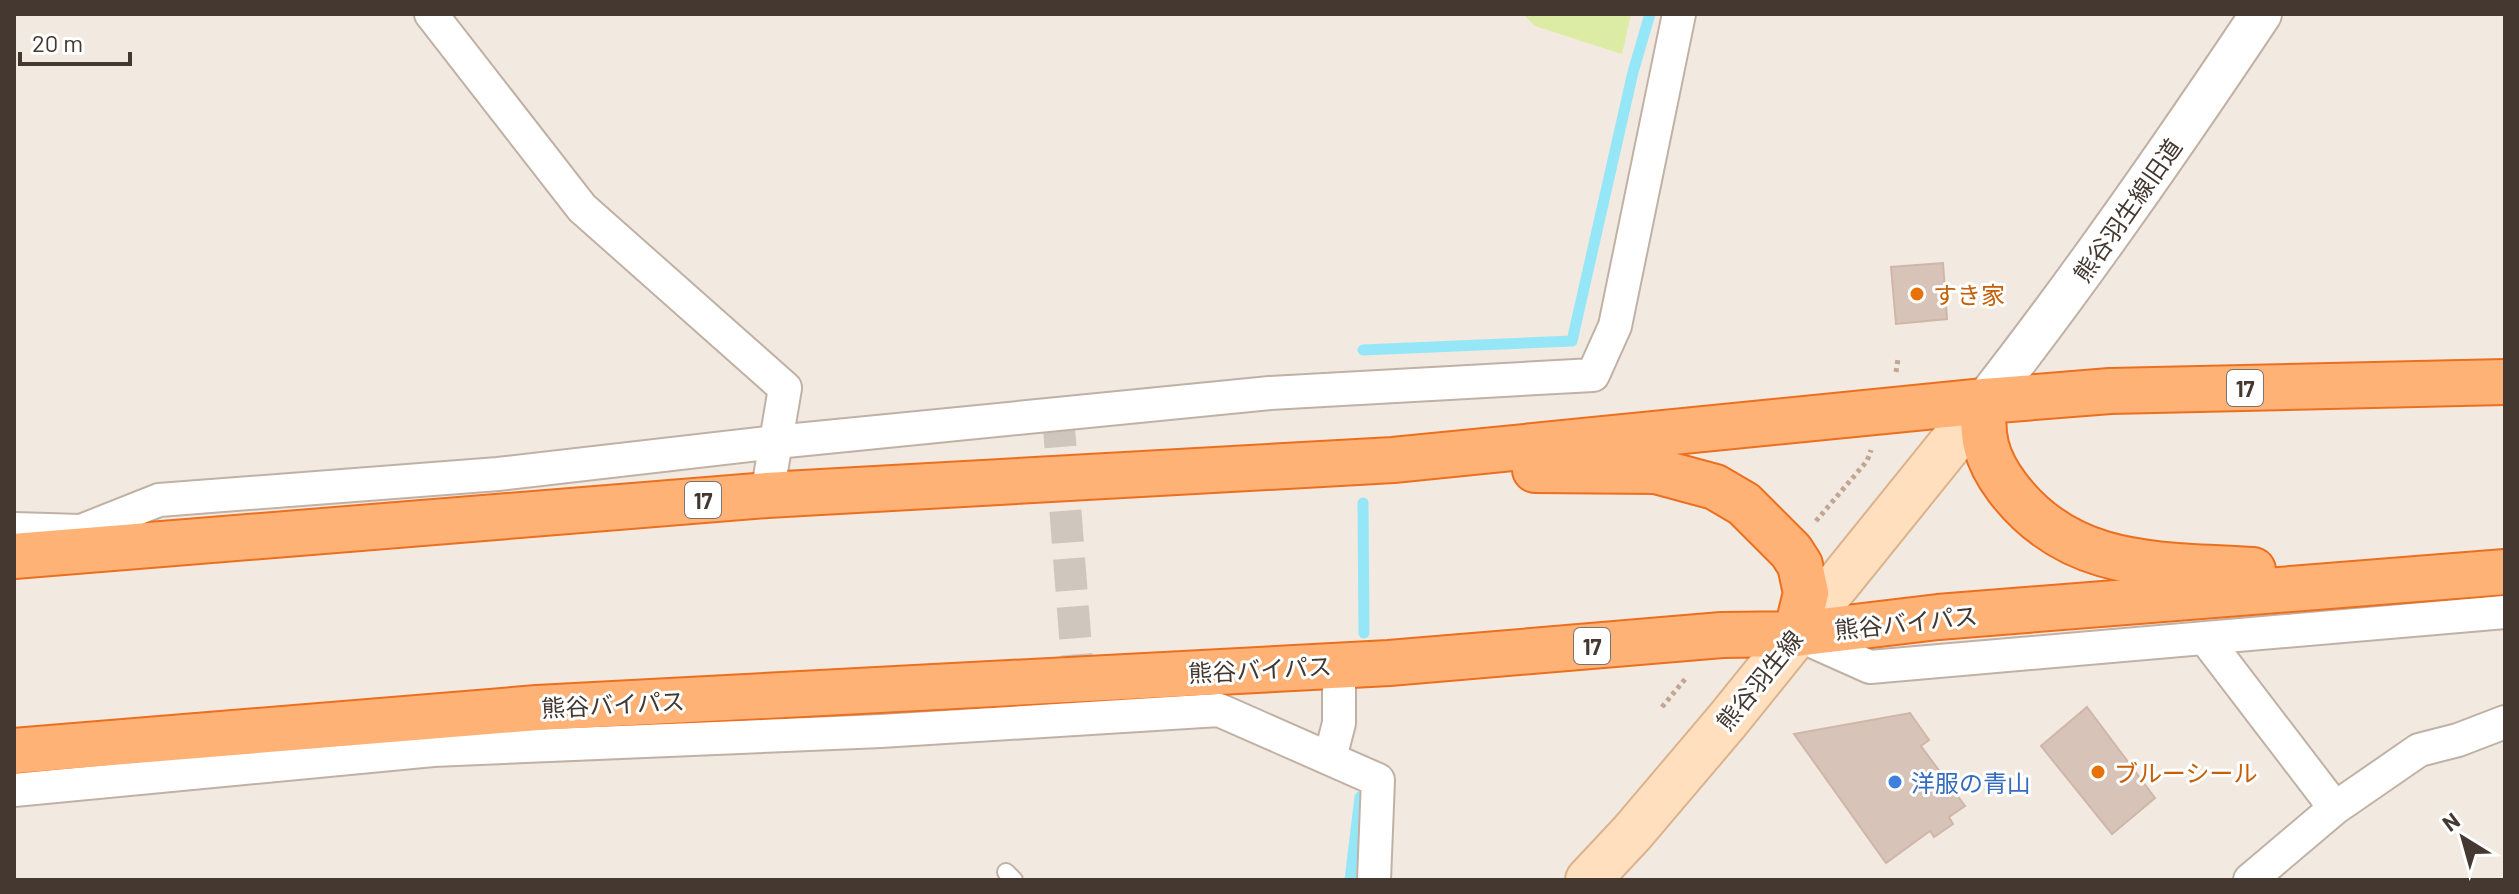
<svg xmlns="http://www.w3.org/2000/svg" width="2519" height="894" font-family="Barlow,'Noto Sans JP',sans-serif">
	<rect width="100%" height="100%" fill="#f2e9e0"/>
	<!-- green -->
	<path fill="#ddeca4" d="M1523 14H1631L1622 54 1535 26Z"/>
	<g fill="none" stroke-linecap="round" stroke-linejoin="round">
		<!-- stream -->
		<path stroke="#95e7f7" stroke-width="11" d="M1363 350 1572 341 1633 72 1650 14
			M1363 503 1364 633
			M1350 880 1360 797"/>
	</g>
	<!-- building -->
	<path fill="#d8c3b8" stroke="#d0b6a8" stroke-width="2" d="M1943 263 1947 319 1896 324 1891 267Z
		M2087 707 2155 798 2112 834 2041 746Z
		M1910 713 1929 740 1921 746 1965 806 1949 817 1953 824 1934 837 1930 831 1886 863 1794 734Z"/>
	<g fill="none" stroke-linecap="round" stroke-linejoin="round">
		<!-- minor-tunnel -->
		<path stroke="#cfc6bd" stroke-width="32" stroke-dasharray="32 16" stroke-linecap="butt" d="M1058 415 1080 700"/>
		<!-- service casing -->
		<g stroke="#c1b1a5" stroke-width="20">
			<path id="service" d="M1006 872 1014 880"/>
		</g>
		<!-- minor casing -->
		<g stroke="#c1b1a5" stroke-width="36">
			<path id="minor" d="M431 14 582 208 785 388 767 495
				M14 529 81 531 159 500 498 474 776 442 1270 393 1593 375 1615 326 1679 14
				M1796 634 1870 667 2505 612
				M2205 638 2335 808
				M1330 758 1339 723V665
				M14 790 433 750 881 731 1219 710 1378 780 1374 880
				M2250 880 2335 808 2419 750 2458 740 2505 722"/>
		</g>
		<!-- tertiary casing -->
		<g stroke="#c1b1a5" stroke-width="44">
			<path id="tertiary" d="M1985 401C2083 276 2173 146 2261 14"/>
		</g>
		<!-- secondary casing -->
		<g stroke="#dab38d" stroke-width="48">
			<path id="secondary" d="M1588 880 1632 833 1727 721 1985 401"/>
		</g>
		<!-- trunk casing -->
		<g stroke="#ec6f20" stroke-width="48">
			<path id="trunk" d="M1985 401C1980 435 1986 459 2007 487 2070 571 2159 564 2253 570
				M1535 470 1656 471 1715 487 1744 504 1791 551 1800 565 1806 593 1796 634
				M14 556 767 495 1393 460 1985 401 2110 391 2505 382
				M14 751 537 708 1389 663 1722 635 1796 634 1938 617 2505 572"/>
		</g>
		<!-- path -->
		<path stroke="#c2a592" stroke-width="5" stroke-dasharray="4 4" stroke-linecap="butt" d="M1896 372 1898 359
			M1816 521 1867 461 1871 450
			M1662 707 1686 678"/>
		<!-- service -->
		<use href="#service" stroke="#fff" stroke-width="16"/>
		<!-- minor -->
		<use href="#minor" stroke="#fff" stroke-width="32"/>
		<!-- tertiary -->
		<use href="#tertiary" stroke="#fff" stroke-width="40"/>
		<!-- secondary -->
		<use href="#secondary" stroke="#ffdfbe" stroke-width="44"/>
		<!-- trunk -->
		<use href="#trunk" stroke="#ffb276" stroke-width="44"/>
	</g>
	<!-- markers -->
	<g fill="#e8710a" stroke="#fff" stroke-width="3">
		<circle cx="1917" cy="294" r="8"/>
		<circle cx="2098" cy="772" r="8"/>
	</g>
	<circle fill="#3f7fe0" stroke="#fff" stroke-width="3" cx="1895" cy="782" r="8"/>
	<g text-anchor="middle" dominant-baseline="central" stroke-width="6" stroke-linejoin="round" paint-order="stroke">
		<!-- shield labels -->
		<g fill="#fff" stroke="#7c746f" stroke-width="2">
			<rect x="2227" y="370" width="36" height="36" rx="6"/>
			<rect x="685" y="482" width="36" height="36" rx="6"/>
			<rect x="1574" y="628" width="36" height="36" rx="6"/>
		</g>
		<g font-size="22" font-weight="bold" fill="#443831">
			<text x="2245" y="388">17</text>
			<text x="703" y="500">17</text>
			<text x="1592" y="646">17</text>
		</g>
		<!-- street labels -->
		<g font-size="24" fill="#443831" stroke="#fff">
			<text transform="translate(2127 210) rotate(-55)">熊谷羽生線旧道</text>
			<text transform="translate(1906 622) rotate(-6)">熊谷バイパス</text>
			<text transform="translate(1260 669) rotate(-3)">熊谷バイパス</text>
			<text transform="translate(1759 680) rotate(-51)">熊谷羽生線</text>
			<text transform="translate(613 704) rotate(-3)">熊谷バイパス</text>
		</g>
		<!-- food labels -->
		<g font-size="24" fill="#c56008" stroke="#fff" text-anchor="start">
			<text x="1933" y="294">すき家</text>
			<text x="2114" y="772">ブルーシール</text>
		</g>
		<!-- shop labels -->
		<g font-size="24" fill="#366cbe" stroke="#fff" text-anchor="start">
			<text x="1911" y="782">洋服の青山</text>
		</g>
	</g>
	<!-- border -->
	<rect width="2519" height="894" fill="none" stroke="#443831" stroke-width="32"/>
	<!-- north arrow -->
	<g transform="translate(2463 838) rotate(323)" stroke="#ffffff" stroke-width="6" paint-order="stroke">
	<path d="M0-6L14 30L0 20L-14 30Z" fill="#443831"/>
	<text y="-12" font-size="22" font-weight="bold" text-anchor="middle" fill="#443831">N</text>
	</g>
	<!-- scale -->
	<path d="M20 52v12h110v-12" fill="none" stroke="#443831" stroke-width="4"/>
	<text x="32" y="52" font-size="24" fill="#443831" stroke="#ffffff" stroke-width="6" paint-order="stroke">20 m</text>
</svg>
